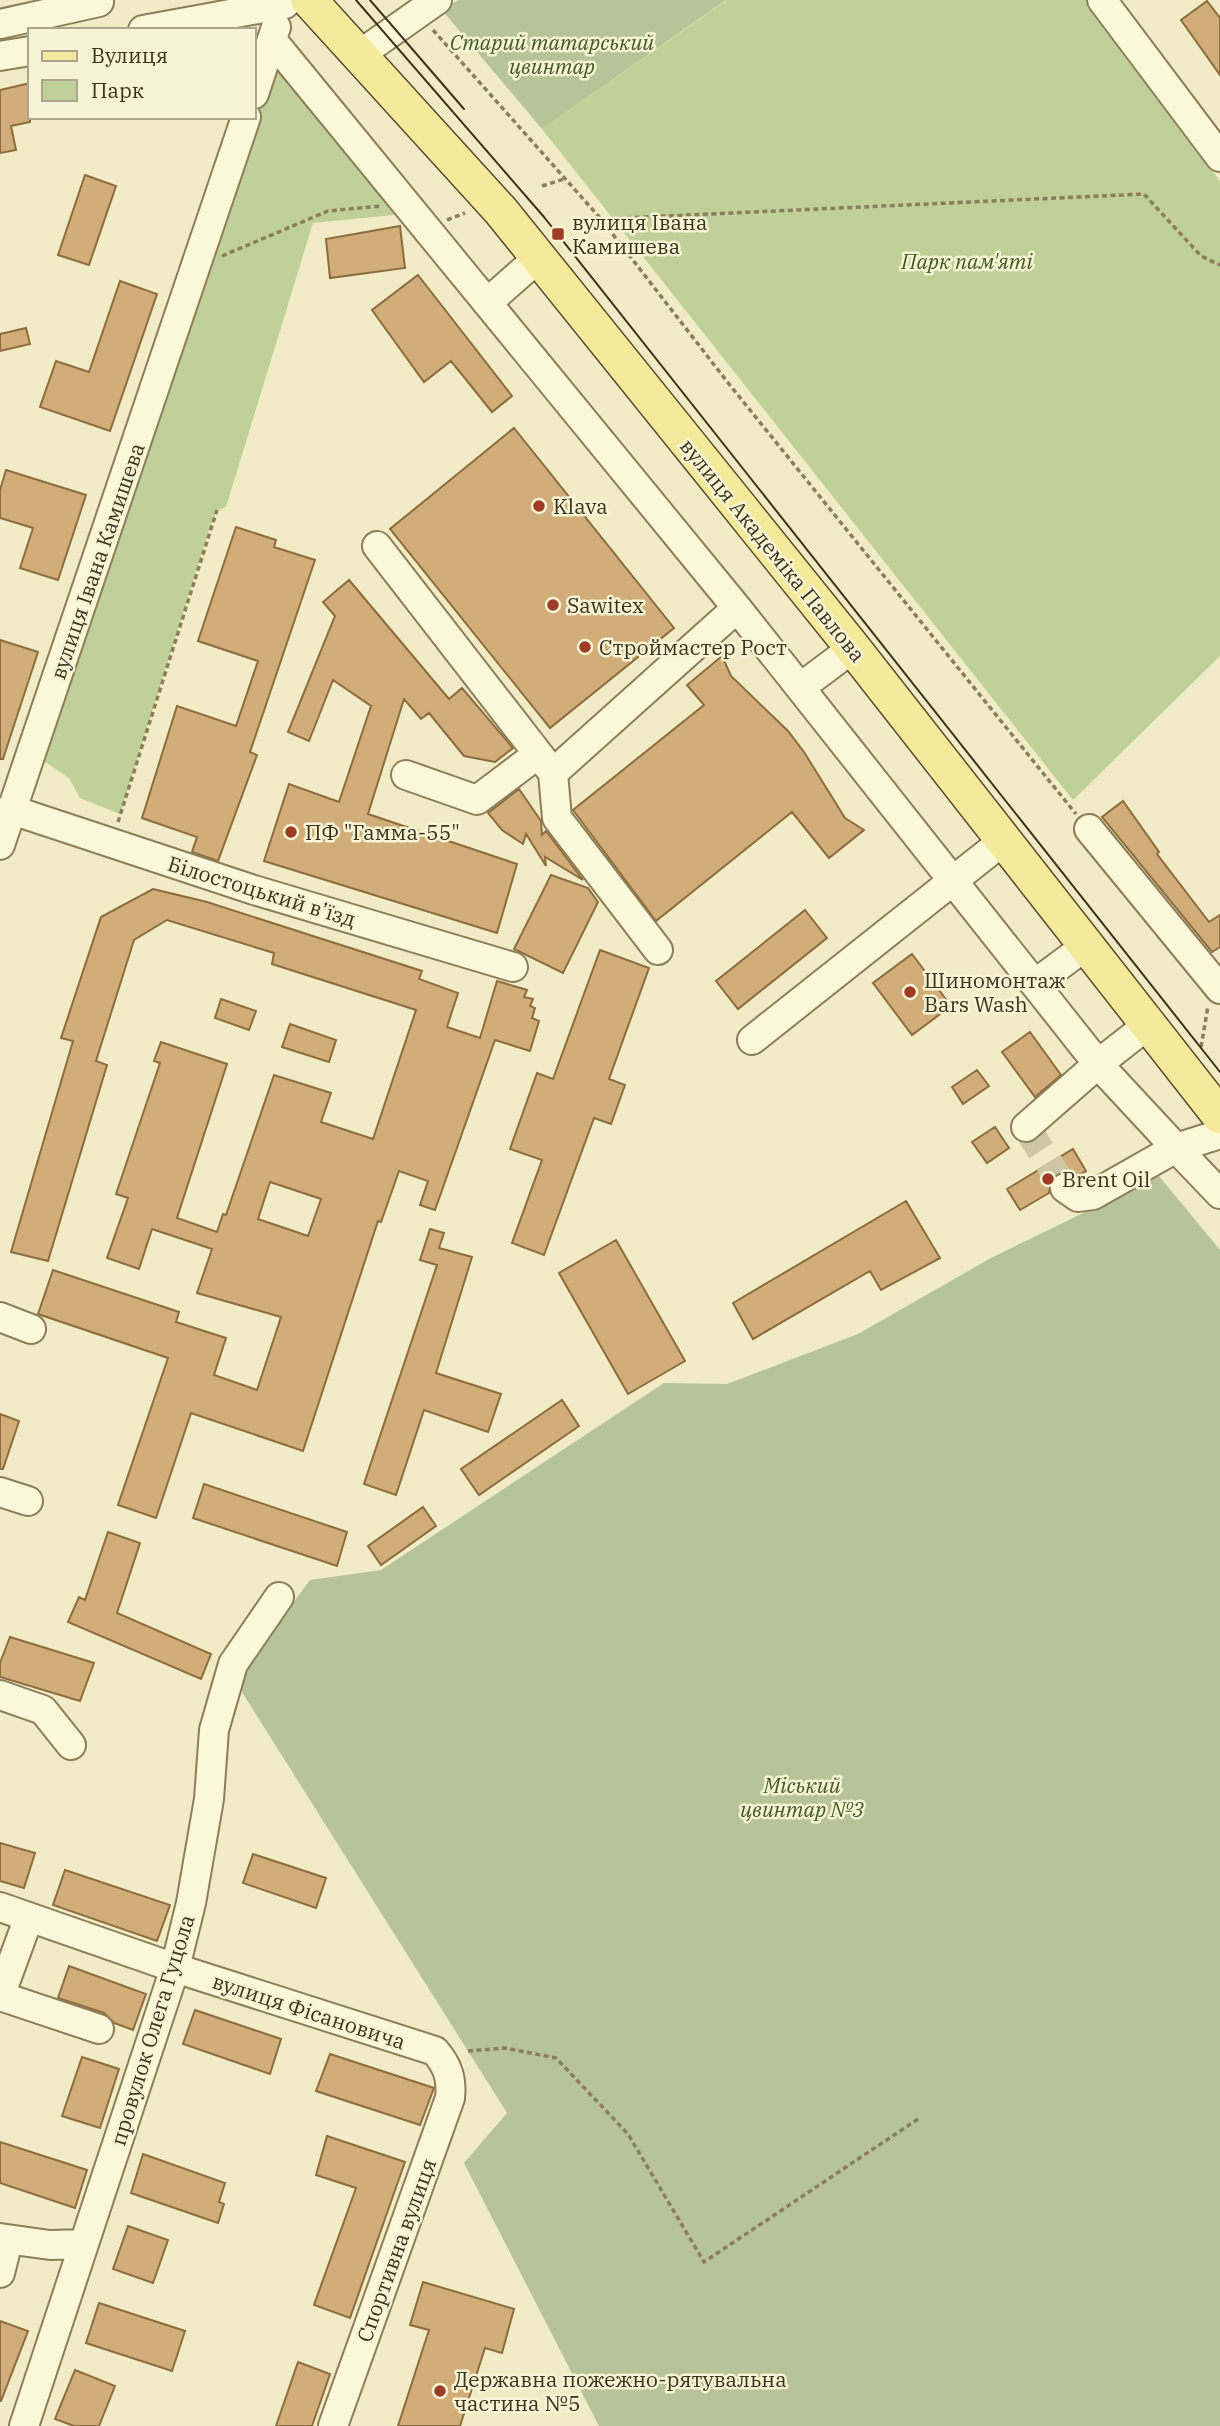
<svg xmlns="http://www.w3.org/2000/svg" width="1220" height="2426" font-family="'IBM Plex Serif',serif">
	<rect width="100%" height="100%" fill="#f1ecc5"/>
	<!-- green -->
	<path fill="#bfd098" d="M727 0H1087L1220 181V656L1073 800 542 129Z
		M272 40 403 214 313 223 226 507 217 511 209 530 120 814 80 798 69 778 32 753Z"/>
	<!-- cemetery -->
	<path fill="#b6c497" d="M458 0H726L542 129 442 10Z
		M1159 1176 1220 1250V2426H599L464 2163 507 2113 235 1681 310 1580 381 1570 664 1383 727 1384 858 1334 991 1258Z"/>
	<!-- building -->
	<path fill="#d1ae79" stroke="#8d6c3e" stroke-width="2" fill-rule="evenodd" d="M1207 1 1220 18V75L1181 20Z
		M30 83V122L11 126 16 150 0 153V90Z
		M85 175 116 186 89 265 58 255Z
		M400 226 405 268 330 278 326 239Z
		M418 275 512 396 492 412 451 361 424 382 372 310Z
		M120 281 157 294 110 431 40 407 56 361 89 372Z
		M26 328 30 344 0 351V334Z
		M514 428 674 628 550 728 390 529Z
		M6 470 86 495 58 580 20 568 33 528 0 518V490Z
		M236 527 276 540 274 547 315 560 250 752 257 755 218 861 192 852 197 837 142 818 177 706 236 726 258 661 198 641Z
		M349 580 449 699 462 688 513 748 495 762 464 756 429 713 421 719 404 699 368 814 517 864 497 933 264 861 289 784 339 802 371 706 333 680 309 741 288 732 335 616 323 602Z
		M0 640 38 652 3 759H0Z
		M722 656 731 676 788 731 804 752 845 818 864 830 829 858 792 812 656 921 573 810 704 705 687 685Z
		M519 789 541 821 542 835 546 831 583 880 545 857 546 866 526 834 523 844 502 830 488 813Z
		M1123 801 1159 852 1157 854 1209 922 1220 915V947L1212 952 1102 817Z
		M551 875 588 888 598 902 563 973 514 949Z
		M153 889 207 902 422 971 419 979 458 993 447 1027 480 1038 497 981 527 990 524 997 533 999 530 1006 535 1008 532 1018 539 1021 530 1051 495 1040 435 1210 420 1205 428 1181 399 1171 381 1222 378 1221 303 1451 191 1413 156 1518 118 1505 168 1358 38 1314 53 1270 179 1312 176 1322 226 1338 214 1375 257 1390 281 1317 197 1293 212 1249 152 1229 139 1269 107 1258 128 1198 116 1194 160 1063 154 1061 161 1042 227 1064 177 1218 217 1232 223 1214 226 1215 274 1075 331 1093 321 1122 373 1139 416 1010 272 964 274 953 167 920 134 940 96 1061 107 1065 48 1261 11 1252 73 1041 61 1038 101 917ZM270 1182 321 1199 308 1236 258 1219Z
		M805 910 827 938 738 1009 716 981Z
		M600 950 649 968 609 1079 625 1085 611 1124 594 1118 544 1255 512 1243 542 1160 510 1149 537 1073 553 1079Z
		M912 954 951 1006 912 1035 873 983Z
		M221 999 256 1011 249 1030 215 1018Z
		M290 1024 336 1040 329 1062 282 1047Z
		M1030 1032 1061 1075 1035 1097 1002 1052Z
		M977 1070 989 1086 963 1104 952 1087Z
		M995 1127 1009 1148 987 1163 972 1142Z
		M1073 1149 1086 1171 1077 1176 1067 1172 1057 1173 1051 1179 1049 1193 1020 1210 1007 1189Z
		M906 1201 940 1258 881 1290 870 1271 753 1339 733 1303Z
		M430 1229 444 1233 439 1248 472 1257 436 1373 501 1394 488 1432 424 1410 396 1495 364 1484 437 1265 420 1260Z
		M616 1240 685 1361 628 1394 559 1273Z
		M562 1400 579 1426 479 1495 461 1469Z
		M0 1414 19 1421 3 1469H0Z
		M204 1484 347 1532 337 1566 193 1518Z
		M423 1507 436 1526 381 1565 368 1546Z
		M108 1532 140 1543 117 1613 211 1654 201 1679 68 1622 79 1597 85 1600Z
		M10 1637 94 1663 80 1701 0 1677V1663Z
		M0 1843 35 1853 24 1888 0 1881Z
		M253 1854 326 1878 316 1908 243 1883Z
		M65 1870 170 1905 157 1941 53 1905Z
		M69 1966 146 1994 133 2030 114 2023 104 2013 58 1998Z
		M195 2010 281 2039 270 2074 183 2044Z
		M330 2054 434 2088 420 2125 316 2091Z
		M82 2057 119 2069 100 2128 62 2116Z
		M327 2136 405 2162 350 2318 314 2305 356 2188 316 2175Z
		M0 2142 87 2170 75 2208 0 2183Z
		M143 2154 225 2183 219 2202 224 2204 218 2223 131 2193Z
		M128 2226 168 2240 153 2283 113 2269Z
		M423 2282 514 2309 502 2353 485 2348 460 2426H398L429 2330 410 2325Z
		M99 2303 185 2331 172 2371 86 2343Z
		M0 2321 28 2331 1 2401H0Z
		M298 2362 330 2374 312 2426H276Z
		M75 2370 115 2386 99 2426H74L55 2419Z"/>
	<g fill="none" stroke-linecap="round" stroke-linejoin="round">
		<!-- minor-tunnel -->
		<path stroke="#cdc7a4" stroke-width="28" stroke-dasharray="28 14" stroke-linecap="butt" d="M1026 1127 1065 1188"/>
		<!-- minor casing -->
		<g stroke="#8d7e5a" stroke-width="32">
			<path id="minor" d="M1102 0 1220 157
				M0 24 99 2
				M143 30 285 4
				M272 40 737 608 1098 1064 1176 1148 1220 1134
				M359 55 437 0
				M0 56 30 51
				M254 94 276 27
				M487 303 538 258
				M377 546 553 773 557 818 658 950
				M801 687 853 648
				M553 773 737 608
				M406 775 477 800 538 754
				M0 813 12 810 254 890 513 967
				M1089 829 1220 989
				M0 845 246 117
				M1036 983 1087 945
				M752 1040 1003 841
				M1026 1127 1098 1064 1149 1024
				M1065 1188 1078 1197 1093 1195 1176 1148 1220 1194
				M0 1317 31 1329
				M0 1492 28 1501
				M0 1695 43 1710 71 1745
				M0 1907 175 1968 435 2051C448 2066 452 2079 450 2098L333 2426
				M0 1996 99 2029
				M0 1996 29 1917
				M0 2238 50 2245 84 2244
				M0 2273 8 2241
				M24 2426 175 1968 191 1903 209 1799 214 1730 233 1664 279 1597"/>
		</g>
		<!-- major casing -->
		<g stroke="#5b4b2e" stroke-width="38">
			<path id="major" d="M309 0 501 211 853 648 1220 1116"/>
		</g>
		<!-- path -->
		<path stroke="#8d7e5a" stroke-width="3.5" stroke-dasharray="5 3.5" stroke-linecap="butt" d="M433 30 601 219 729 384 1076 814
			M542 186 564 179
			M601 219 1144 194 1201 256 1220 265
			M447 220 465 213
			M222 256 328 211 381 206
			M118 822 217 510
			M1201 1047 1208 1006
			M468 2051 505 2048 556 2058 628 2134 704 2262 918 2119"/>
		<!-- minor -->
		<use href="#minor" stroke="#fbf7d9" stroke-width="28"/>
		<!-- major -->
		<use href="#major" stroke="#f5ea9b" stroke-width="35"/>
		<!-- tram -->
		<path stroke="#3c321e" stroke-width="2" d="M356 0 544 217 1220 1072
			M370 0 464 109"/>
	</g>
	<!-- markers -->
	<g fill="#9f3c26" stroke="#f7f4d5" stroke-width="2.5">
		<rect x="551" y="227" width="14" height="14" rx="3.5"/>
		<circle cx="539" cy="506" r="7"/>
		<circle cx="553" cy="605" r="7"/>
		<circle cx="585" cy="647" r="7"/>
		<circle cx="291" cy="832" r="7"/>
		<circle cx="910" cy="992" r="7"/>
		<circle cx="1048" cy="1179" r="7"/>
		<circle cx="440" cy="2391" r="7"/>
	</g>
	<g text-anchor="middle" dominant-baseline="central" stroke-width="5" stroke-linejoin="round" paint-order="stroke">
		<!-- park labels -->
		<g font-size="21" font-style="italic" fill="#425a24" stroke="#f7f4d5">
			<text x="552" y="42">Старий татарський<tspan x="552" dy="24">цвинтар</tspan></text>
			<text x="967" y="261">Парк пам'яті</text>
			<text x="802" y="1785">Міський<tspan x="802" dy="24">цвинтар №3</tspan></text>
		</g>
		<!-- poi labels -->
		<g font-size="21" fill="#3c321e" stroke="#f7f4d5" text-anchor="start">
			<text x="572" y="222">вулиця Івана<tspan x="572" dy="24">Камишева</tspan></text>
			<text x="553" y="506">Klava</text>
			<text x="567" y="605">Sawitex</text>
			<text x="599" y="647">Строймастер Рост</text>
			<text x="305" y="832">ПФ "Гамма-55"</text>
			<text x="924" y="980">Шиномонтаж<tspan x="924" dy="24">Bars Wash</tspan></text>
			<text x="1062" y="1179">Brent Oil</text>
			<text x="454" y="2379">Державна пожежно-рятувальна<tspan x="454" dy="24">частина №5</tspan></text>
		</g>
		<!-- street labels -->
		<g font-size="21" fill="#3c321e" stroke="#f7f4d5">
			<text transform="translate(773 550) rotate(51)">вулиця Академіка Павлова</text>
			<text transform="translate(97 561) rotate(-71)">вулиця Івана Камишева</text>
			<text transform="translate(262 891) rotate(17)">Білостоцький в’їзд</text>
			<text transform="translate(309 2011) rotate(18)">вулиця Фісановича</text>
			<text transform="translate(152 2030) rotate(-73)">провулок Олега Гуцола</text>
			<text transform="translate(396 2250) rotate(-70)">Спортивна вулиця</text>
		</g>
	</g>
	<!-- legend -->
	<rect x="28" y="28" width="228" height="91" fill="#f7f4d5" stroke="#aca68c" stroke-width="2"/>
	<rect x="42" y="51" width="35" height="10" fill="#f5ea9b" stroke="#aca68c" stroke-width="2"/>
	<text x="91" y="63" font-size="21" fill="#3c321e">Вулиця</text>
	<rect x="42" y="80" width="35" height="21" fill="#bfd098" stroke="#aca68c" stroke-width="2"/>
	<text x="91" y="98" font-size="21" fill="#3c321e">Парк</text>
</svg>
